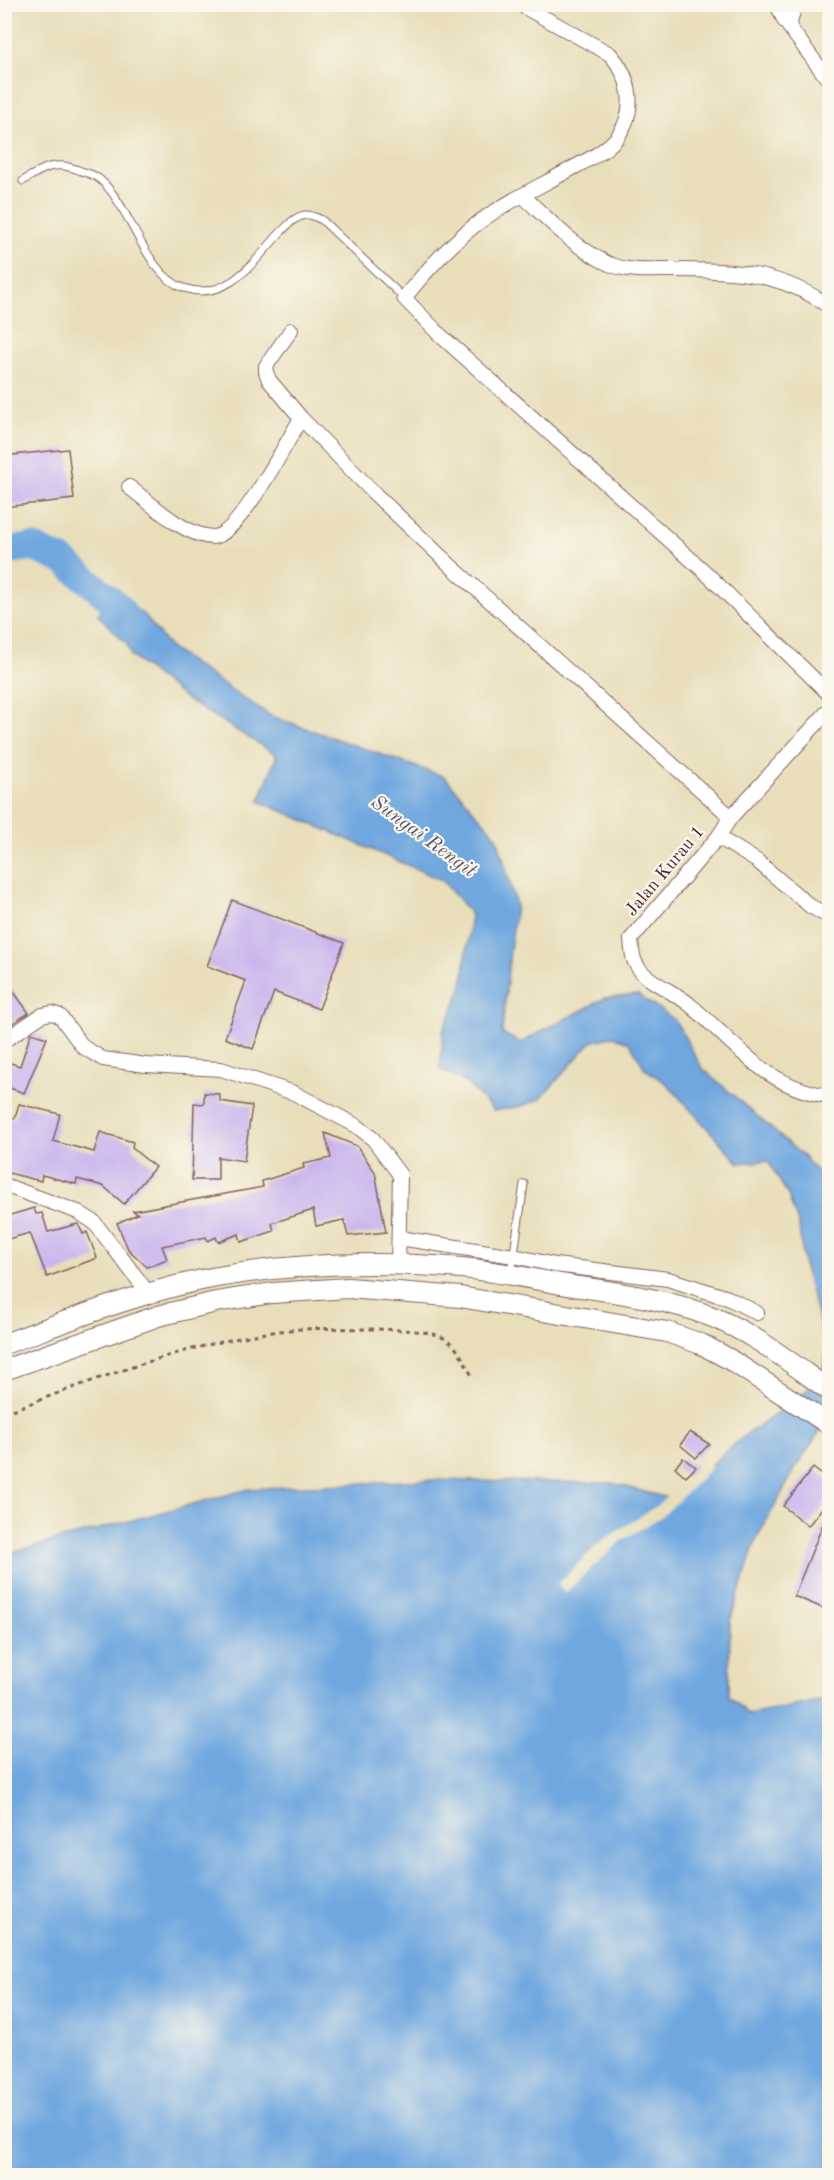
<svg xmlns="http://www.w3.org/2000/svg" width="834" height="2180" font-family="'Old Standard TT',serif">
	<rect width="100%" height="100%" fill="#fbf7ec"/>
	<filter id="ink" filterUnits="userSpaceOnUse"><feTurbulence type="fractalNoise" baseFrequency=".0167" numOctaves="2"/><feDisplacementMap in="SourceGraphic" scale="12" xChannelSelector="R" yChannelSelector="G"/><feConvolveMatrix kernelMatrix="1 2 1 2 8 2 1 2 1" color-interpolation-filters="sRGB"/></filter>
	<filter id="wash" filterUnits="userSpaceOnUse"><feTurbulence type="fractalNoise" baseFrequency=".008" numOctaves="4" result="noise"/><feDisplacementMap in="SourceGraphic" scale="24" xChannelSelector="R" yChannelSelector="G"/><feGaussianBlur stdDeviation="1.35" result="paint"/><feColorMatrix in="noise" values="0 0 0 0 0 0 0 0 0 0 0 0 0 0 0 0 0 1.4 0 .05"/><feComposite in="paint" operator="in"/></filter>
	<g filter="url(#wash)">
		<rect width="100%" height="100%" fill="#e8deba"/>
		<!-- water -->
		<path fill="#70a7df" stroke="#5d6385" stroke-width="1.5" d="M113 591 145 616 171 649 271 716 445 777 497 837 516 905 510 950 502 1033 520 1043 605 998 638 995 675 1020 702 1068 805 1158 829 1186V1417L798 1464 756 1540 730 1621 729 1696 749 1715 829 1699V2175L5 2176V1554L249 1489 426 1480 611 1483 672 1499 744 1436 795 1401 821 1376 827 1350 804 1267 799 1226 788 1195 768 1161 739 1163 667 1084 645 1069 630 1043 614 1036 591 1042 540 1099 522 1106 494 1111 467 1083 440 1069 443 1031 462 989 471 914 442 880 259 801 277 755 187 700 131 656 127 644 98 615Z"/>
		<!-- pier -->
		<path fill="#e8deba" d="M708 1464 712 1467 664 1515 621 1541 565 1593 557 1584 602 1541 658 1505 667 1495 671 1496Z"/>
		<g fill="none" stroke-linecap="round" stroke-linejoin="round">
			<!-- river -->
			<path stroke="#70a7df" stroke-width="28" d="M4 551 32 547 64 561 118 606 133 628"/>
		</g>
		<g id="blocks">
			<!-- building -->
			<path fill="#c8b2ee" d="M68 449 74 499 4 507V456Z
				M232 900 344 943 319 1009 274 992 253 1049 225 1038 246 981 207 966Z
				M4 978 29 1013 4 1029Z
				M31 1033 47 1038 24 1093 4 1086V1061L20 1066Z
				M204 1093 220 1094V1101L252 1106 244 1161 218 1157V1180H192L194 1103 204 1104Z
				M19 1104 60 1114 53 1141 94 1152 100 1132 133 1142 132 1148 155 1167 124 1204 103 1186 77 1179 76 1184 42 1175 41 1181 4 1172V1117L15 1118Z
				M325 1133 357 1146 375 1172 386 1232 348 1236 344 1220 316 1226 313 1210 272 1223 274 1231 241 1242 239 1234 218 1242 216 1237 208 1241 206 1237 162 1246 167 1259 147 1267 128 1249 117 1223 138 1214 133 1211 263 1187 262 1181 304 1168 303 1164 331 1158Z
				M34 1208 36 1214 42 1213 48 1232 78 1224 83 1234 87 1232 97 1258 47 1277 30 1233 4 1240V1217Z
				M690 1432 709 1444 696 1458 680 1445Z
				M683 1458 696 1467 686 1477 675 1467Z
				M813 1468 830 1481V1498L808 1526 783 1506Z
				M829 1509H830V1611L794 1596Z"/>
		</g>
	</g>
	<g filter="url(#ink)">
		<use href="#blocks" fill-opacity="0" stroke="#81625d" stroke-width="1.5"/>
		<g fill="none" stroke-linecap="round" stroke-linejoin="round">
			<!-- lane casing -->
			<g stroke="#81625d" stroke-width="9">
				<path id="lane" d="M23 181C44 167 56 160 81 171 87 173 94 175 98 178 130 202 144 275 184 288 227 303 255 260 280 233 288 225 294 217 305 215 311 214 317 218 322 220L404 298
					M511 1274 524 1184"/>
			</g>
			<!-- street casing -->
			<g stroke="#81625d" stroke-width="16">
				<path id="street" d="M519 4 610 54C630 76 637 107 620 133 611 149 584 162 569 170 537 188 502 204 474 226 447 247 425 272 404 298L440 335 705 572 830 695
					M777 4 784 20 830 82
					M789 27 795 4
					M523 196C550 221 575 248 609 264 628 272 652 270 672 270 731 270 780 271 830 307
					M291 330 266 366V372L269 380 301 418 376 495 452 567 731 817
					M129 487C152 504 183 535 212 537 237 539 288 440 301 418
					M830 709 731 817 718 837 631 939C632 951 632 961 640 970 649 982 676 993 689 1004 736 1043 765 1088 830 1096
					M718 837 757 861 810 906 830 917
					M4 1041 42 1015 52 1013 60 1016 83 1047 103 1059 146 1065 221 1069 294 1093 357 1126 373 1139 400 1175 398 1264
					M4 1185 78 1212 94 1222 149 1294
					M399 1238 514 1256 555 1265 668 1279 728 1298 757 1313"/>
			</g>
			<!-- secondary casing -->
			<g stroke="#81625d" stroke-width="22">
				<path id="secondary" d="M4 1344C73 1319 144 1290 217 1277 297 1263 379 1261 461 1268 498 1271 536 1280 573 1286 620 1293 666 1299 710 1316 754 1333 792 1364 830 1391
					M4 1370 158 1316 216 1302 272 1293 348 1288 460 1297 667 1332 701 1344 729 1359 830 1425"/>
			</g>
			<!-- path -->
			<path stroke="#81625d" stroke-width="3" stroke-dasharray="4.5 4.5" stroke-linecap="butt" d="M4 1413C95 1380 184 1344 280 1331 311 1327 344 1329 376 1329 395 1330 432 1329 447 1340 459 1348 466 1365 473 1378"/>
			<!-- lane -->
			<use href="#lane" stroke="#fff" stroke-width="7"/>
			<!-- street -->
			<use href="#street" stroke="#fff" stroke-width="14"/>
			<!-- secondary -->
			<use href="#secondary" stroke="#fff" stroke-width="20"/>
		</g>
	</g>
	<g text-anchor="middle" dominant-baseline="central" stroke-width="4.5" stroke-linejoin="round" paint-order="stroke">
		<!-- street labels -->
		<g font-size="18" fill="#4a1f2b" stroke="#fbf7ec">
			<text transform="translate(665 871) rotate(-50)">Jalan Kurau 1</text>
		</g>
		<!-- water labels -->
		<g font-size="20" font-style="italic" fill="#595573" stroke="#fbf7ec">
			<text transform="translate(423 837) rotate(36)">Sungai Rengit</text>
		</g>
	</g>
	<!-- margin -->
	<rect width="834" height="2180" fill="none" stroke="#fbf7ec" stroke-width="24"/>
</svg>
